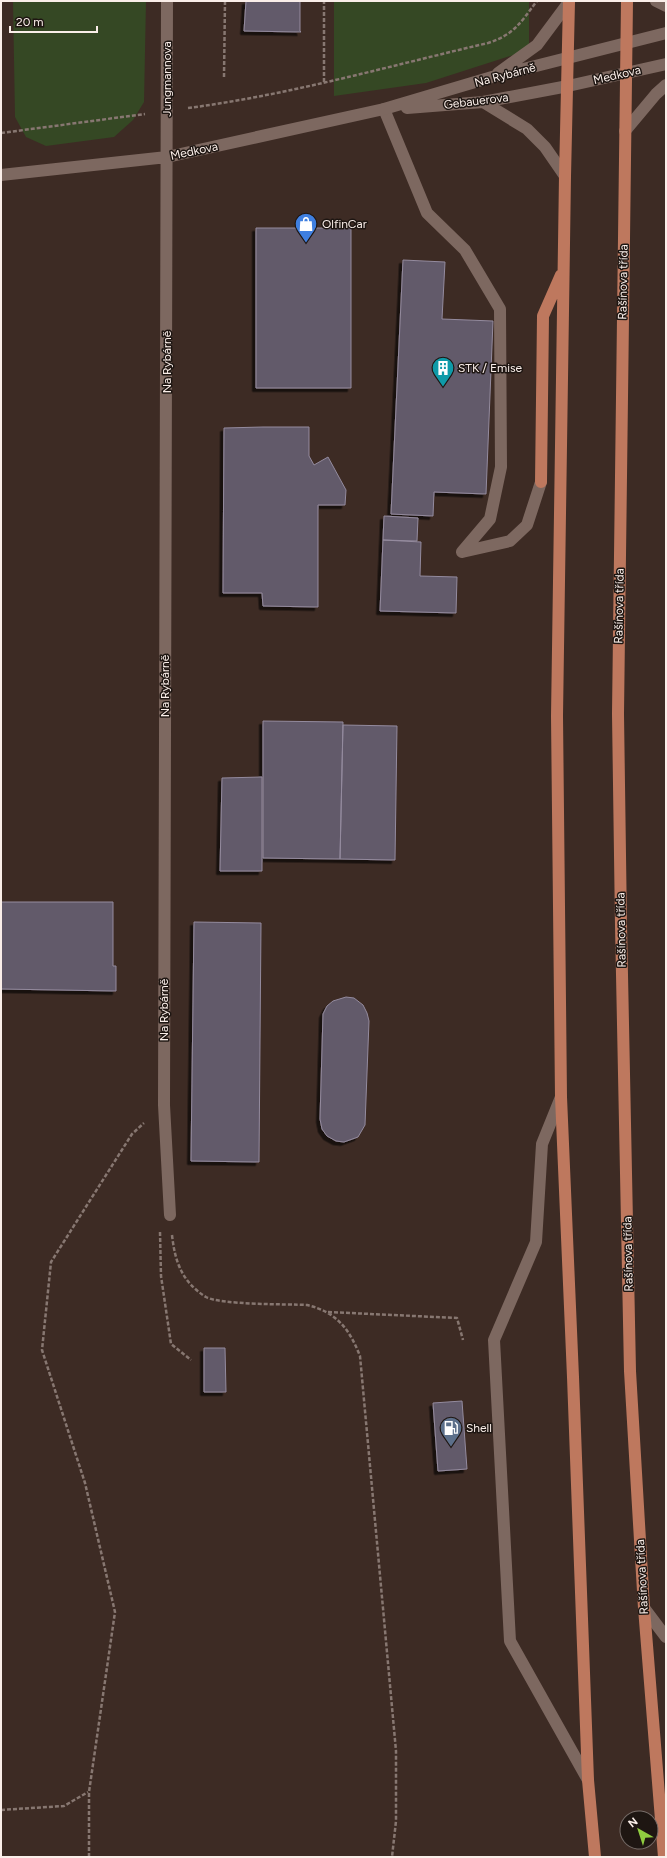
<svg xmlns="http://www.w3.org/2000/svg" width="667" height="1858" font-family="Figtree,sans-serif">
	<defs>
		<filter id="shadow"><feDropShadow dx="-3.5" dy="3.5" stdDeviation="0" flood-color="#0009"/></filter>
	</defs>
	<rect width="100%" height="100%" fill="#3d2b24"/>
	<!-- green -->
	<path fill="#354824" d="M13 1H146L144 102 133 120 114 137 46 146 26 137 15 117Z
		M334 1H529V50L426 83 334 96Z"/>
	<!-- building -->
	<path fill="#625a6b" stroke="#948b9e" filter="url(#shadow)" d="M246 1H300V31L301 32 244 31Z
		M256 228H351V388H256Z
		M403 260 445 262 442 319 493 321 486 494 434 492 433 516 391 514Z
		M263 427H309V456L314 465 328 457 346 490 345 505H318V607L263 606 262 593H223L224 428Z
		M384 516 418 518 417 541 383 540Z
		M383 540 421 542 420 576 457 577 456 613 380 611Z
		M263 721 343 722 340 859 263 858Z
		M343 725 397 726 395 860 340 859Z
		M262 777V871H220L222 778Z
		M1 902H113V966H116V991L1 989Z
		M194 922 261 923 259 1162 191 1161Z
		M346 997 354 998 363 1005 367 1013 369 1021 365 1125 358 1137 344 1142 336 1141 327 1136 322 1129 320 1119 323 1014 327 1006 333 1001Z
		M204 1348H225L226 1392H204Z
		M462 1401 467 1469 438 1471 433 1403Z"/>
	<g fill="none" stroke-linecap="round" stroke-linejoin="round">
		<!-- path -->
		<path stroke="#877771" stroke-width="2.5" stroke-dasharray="4 2" stroke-linecap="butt" d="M224 77 225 1
			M324 82V1
			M188 108C289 95 389 66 488 43 515 34 520 23 537 1
			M1 133 145 114
			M160 1232 161 1276 171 1344 191 1360
			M172 1235C175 1262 182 1282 206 1297 220 1305 287 1304 307 1305 336 1312 349 1328 360 1356L396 1751V1821L392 1857
			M328 1312 457 1318 463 1340
			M1 1810 64 1806 88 1792
			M89 1857V1792L115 1612 85 1483 42 1350 51 1262 132 1134 144 1123"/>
		<!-- lane -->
		<path stroke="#7d6860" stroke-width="12" d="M384 109 427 213 465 250 500 309 501 467 490 519 462 552
			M462 552 510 541 527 525 541 482
			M561 1097 542 1144 536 1242 494 1340 510 1641 588 1780
			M644 1608 666 1637"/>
		<!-- street -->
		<path stroke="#7d6860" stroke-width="12" d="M167 1 164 1105 170 1215
			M656 1 666 6
			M498 73 537 45 569 2
			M483 102 527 129 545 147 565 176
			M407 108 483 102 568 86 666 64
			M625 131 656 94 666 85
			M1 175 167 157 384 109 492 77 666 33"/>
		<!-- primary -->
		<path stroke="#be785e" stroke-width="12" d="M569 1 565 176 557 716 561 1097 573 1377 588 1780 595 1857
			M627 1 618 714 621 925 630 1371 644 1608 664 1857
			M541 482 543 316 561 275"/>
	</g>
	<!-- icons -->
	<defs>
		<g id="shop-pin" transform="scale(1.15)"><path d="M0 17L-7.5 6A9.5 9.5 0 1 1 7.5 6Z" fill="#3f7fe0" stroke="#1e1612"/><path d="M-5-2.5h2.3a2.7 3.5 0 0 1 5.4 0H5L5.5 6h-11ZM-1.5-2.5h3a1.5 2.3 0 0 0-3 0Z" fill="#fff"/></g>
		<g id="building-pin" transform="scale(1.15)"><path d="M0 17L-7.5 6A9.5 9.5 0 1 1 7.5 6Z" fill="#0f9aa8" stroke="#1e1612"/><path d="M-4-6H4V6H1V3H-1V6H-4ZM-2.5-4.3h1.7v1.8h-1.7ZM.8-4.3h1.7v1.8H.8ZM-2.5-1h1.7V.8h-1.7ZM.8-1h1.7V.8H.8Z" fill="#fff"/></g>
		<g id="fuel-pin" transform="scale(1.15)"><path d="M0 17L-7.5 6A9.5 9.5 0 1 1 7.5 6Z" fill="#5c6f8a" stroke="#1e1612"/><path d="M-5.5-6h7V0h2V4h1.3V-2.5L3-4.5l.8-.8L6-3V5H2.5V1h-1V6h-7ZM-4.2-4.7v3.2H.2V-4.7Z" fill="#fff"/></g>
	</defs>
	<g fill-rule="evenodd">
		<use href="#shop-pin" x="306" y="224"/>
		<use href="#building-pin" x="443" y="368"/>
		<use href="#fuel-pin" x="451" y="1428"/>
	</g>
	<g text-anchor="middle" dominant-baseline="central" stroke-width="3" stroke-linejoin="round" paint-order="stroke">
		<!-- street labels -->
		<g font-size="12" fill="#faeee9" stroke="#1e1612">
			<text transform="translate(505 75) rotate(-15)">Na Rybárně</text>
			<text transform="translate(617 75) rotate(-13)">Medkova</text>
			<text transform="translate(167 79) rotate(-90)">Jungmannova</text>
			<text transform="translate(476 101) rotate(-7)">Gebauerova</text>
			<text transform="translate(194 151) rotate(-12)">Medkova</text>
			<text transform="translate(623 282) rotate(-89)">Rašínova třída</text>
			<text transform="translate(167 362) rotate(-90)">Na Rybárně</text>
			<text transform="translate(619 606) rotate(-89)">Rašínova třída</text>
			<text transform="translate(165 686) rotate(-90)">Na Rybárně</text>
			<text transform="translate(621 930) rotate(-91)">Rašínova třída</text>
			<text transform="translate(164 1010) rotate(-90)">Na Rybárně</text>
			<text transform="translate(628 1254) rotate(-91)">Rašínova třída</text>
			<text transform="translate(642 1577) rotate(-93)">Rašínova třída</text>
		</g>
		<!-- poi labels -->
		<g font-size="12" fill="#faeee9" stroke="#1e1612" text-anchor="start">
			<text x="322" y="224">OlfinCar</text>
			<text x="458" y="368">STK / Emise</text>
			<text x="466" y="1428">Shell</text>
		</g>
	</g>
	<!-- border -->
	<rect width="667" height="1858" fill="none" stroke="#faeee9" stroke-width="4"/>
	<!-- north arrow -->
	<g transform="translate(639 1830) rotate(321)"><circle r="19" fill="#1e1612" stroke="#766c68"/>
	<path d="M0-3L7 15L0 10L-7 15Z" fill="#90cd40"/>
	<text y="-6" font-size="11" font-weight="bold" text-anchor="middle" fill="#faeee9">N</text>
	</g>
	<!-- scale -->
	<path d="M10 26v6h87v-6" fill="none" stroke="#faeee9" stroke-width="2"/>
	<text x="16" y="26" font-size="12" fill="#faeee9" stroke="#1e1612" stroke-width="3" paint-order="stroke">20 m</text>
</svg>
